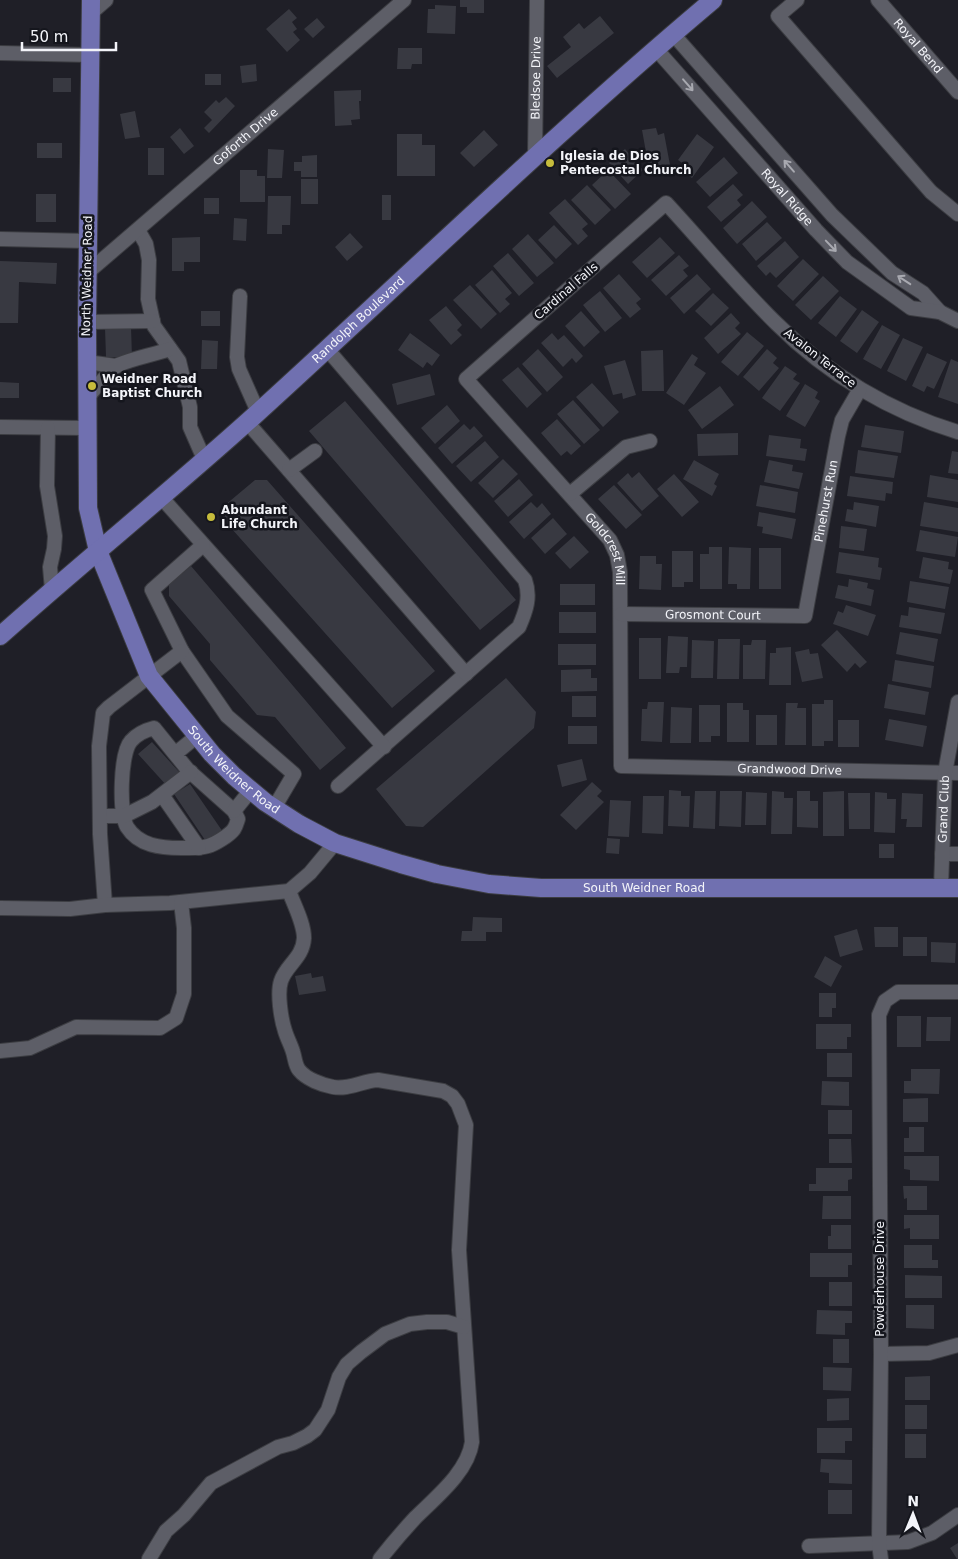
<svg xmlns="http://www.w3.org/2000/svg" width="958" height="1559" font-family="'DejaVu Sans',sans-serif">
	<rect width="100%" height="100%" fill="#1f1f27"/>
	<!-- building -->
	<path fill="#383941" d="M460 0H484V13H467V7H460Z
		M435 5 456 6 455 34 427 33 428 9H435Z
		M289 9 297 18 292 22 297 29 293 32 300 40 287 52 266 29Z
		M600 16 614 33 557 78 547 66 571 47 563 37 579 23 584 29Z
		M317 18 325 27 313 38 304 29Z
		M398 48H422V64H412L411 69H397Z
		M256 64 257 81 242 83 240 66Z
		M205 74H221V85H205Z
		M53 78H71V92H53Z
		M361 90V101H359L360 119 351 120 352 125 335 126 334 91Z
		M226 97 235 106 209 133 204 128 212 120 204 112 216 100 219 103Z
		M135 111 140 137 125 139 120 114Z
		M180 128 194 146 184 154 170 137Z
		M656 128 658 135 664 133 670 165 649 169 642 130Z
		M484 130 498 145 474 167 460 153Z
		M397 134H422V145H435V176H397Z
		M697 134 714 147 692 178 681 171 685 165 678 160Z
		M37 143H62V158H37Z
		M148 148H164V175H148Z
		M268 149 284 150 282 178H267Z
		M625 149 643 170 628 184 609 163Z
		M317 155V177H301V171H294V162H302V156Z
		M724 157 738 173 710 197 696 182Z
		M240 170H257V176H265V202H240Z
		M608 170 631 194 615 209 592 185Z
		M301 179H318V204H301Z
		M733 184 743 195 737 200 741 205 721 222 707 207Z
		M587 185 611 210 595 225 571 200Z
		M36 194H56V222H36Z
		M382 195H391V220H382Z
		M268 196H291L290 225H282V234H267Z
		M204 198H219V214H204Z
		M565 199 588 224 582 229 588 236 578 245 549 213Z
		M752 201 767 217 737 244 723 228Z
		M234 218 247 219 246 241 233 240Z
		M767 222 782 238 756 261 742 244Z
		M554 225 572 244 556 259 538 240Z
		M350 233 363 247 347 261 335 247Z
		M528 234 554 263 537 277 512 249Z
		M200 237V262H184V271H172V238Z
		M660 237 675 253 647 278 632 262Z
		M785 241 799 257 776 278 770 272 766 276 757 266Z
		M508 253 534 283 519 296 493 266Z
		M679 255 689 266 683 270 688 276 666 296 651 280Z
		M803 259 819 274 793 301 777 286Z
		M0 261 57 263 56 284 19 282 18 323H0Z
		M492 270 512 293 505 299 510 304 500 313 475 285Z
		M619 274 641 299 636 303 641 309 630 318 603 288Z
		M697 274 711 289 684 314 670 298Z
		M823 276 839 291 811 320 795 305Z
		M470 285 497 314 481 329 453 300Z
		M600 291 622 318 605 332 583 305Z
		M713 293 729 308 711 326 695 311Z
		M840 296 857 309 836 337 818 323Z
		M446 306 462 325 457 330 462 335 451 345 429 320Z
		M862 310 879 322 857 353 840 341Z
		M201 311H220V326H201Z
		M581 311 600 332 584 347 565 326Z
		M731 313 740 323 735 328 741 334 718 354 704 338Z
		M882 325 900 335 881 369 863 359Z
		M131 327 132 357H106L105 328Z
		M747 332 764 346 738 376 721 362Z
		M410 333 440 355 432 366 427 362 423 368 398 350Z
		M552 333 558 340 564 335 583 356 576 363 572 358 563 367 541 343Z
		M903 338 923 347 906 381 887 371Z
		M202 340 218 341 217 369H201Z
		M538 349 563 377 547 392 522 364Z
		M767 349 777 358 773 363 779 368 759 391 743 377Z
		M663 350 664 391H642L641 351Z
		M927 353 947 362 934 389 927 386 924 392 912 386Z
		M692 354 698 358 694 365 706 373 684 405 666 393Z
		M951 359 958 362V404L938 397Z
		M625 360 636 395 623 399 622 393 613 395 604 366Z
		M785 366 797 374 793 379 800 383 780 411 762 398Z
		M518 367 542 394 527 408 502 380Z
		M430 374 435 395 397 405 392 384Z
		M0 382 19 383V398H0Z
		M592 383 619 412 603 427 576 397Z
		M805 384 818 392 815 398 820 401 805 427 786 416Z
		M720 386 734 405 702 429 688 410Z
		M573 400 600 430 584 444 557 414Z
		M345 401 516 600 480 630 309 431Z
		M447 405 460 421 435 444 421 428Z
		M557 419 581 446 571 455 567 451 561 456 541 433Z
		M464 424 470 430 474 426 483 436 452 464 438 448Z
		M865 425 904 431 901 453 861 447Z
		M738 433V455L698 456 697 434Z
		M769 435 801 439 800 448 807 449 805 461 766 456Z
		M485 441 499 457 471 482 456 466Z
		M858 450 898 456 894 478 855 473Z
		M952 451 958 452V474L948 473Z
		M503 459 518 474 493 498 478 483Z
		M694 460 719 474 714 484 717 486 712 496 683 479Z
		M769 460 793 465 792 471 803 473 799 489 764 482Z
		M639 472 659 496 642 511 617 483 628 473 632 478Z
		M674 474 699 502 682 517 657 489Z
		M930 475 958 480V502L927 497Z
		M850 476 893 482 892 494 886 493 885 501 847 496Z
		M519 479 533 495 508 517 494 501Z
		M255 480H267L435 671 392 708 223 519 224 506Z
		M614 485 642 515 626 529 598 499Z
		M760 485 798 492 795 513 756 506Z
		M531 502 537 508 542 503 551 514 524 539 509 522Z
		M854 502 879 506 876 527 845 521 847 509 853 510Z
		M924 502 958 508V532L920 526Z
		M759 512 796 519 792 539 762 533 763 527 757 526Z
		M553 518 567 534 545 554 531 538Z
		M841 526 867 529 864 551 839 548Z
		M920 530 958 537 955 557 916 551Z
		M574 536 589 552 570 569 555 553Z
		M709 547H722V589H700V554H709Z
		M729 547 751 548 750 589H737V584H728Z
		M759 548H781V589H759Z
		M672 551H693V582H684V587H672Z
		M839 552 879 558 878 567 882 568 880 580 836 573Z
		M640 556H656V564H662L661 590 639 589Z
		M923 557 949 562 948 569 953 570 950 584 919 578Z
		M191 566 346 748 320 770 275 717 257 715 210 660V644L169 596V584Z
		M849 579 868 583 867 588 874 590 871 606 835 598 838 585 848 587Z
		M910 581 949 587 945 609 907 602Z
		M560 584H595V605H560Z
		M846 605 876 615 868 636 833 624 838 611 843 613Z
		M909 607 945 613 941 634 899 627 901 615 908 616Z
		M559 612H596V633H559Z
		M837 630 867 662 860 668 855 663 847 672 821 645Z
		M900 632 938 639 934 662 896 654Z
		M668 636 688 637 687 667H680L679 673H666Z
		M639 638H661V679H639Z
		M718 639H740L739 679H717Z
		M692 640 714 641 713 678H691Z
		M752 640H766L765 679H743V645H751Z
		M558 644H596V665H558Z
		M791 647V685H769L770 653H776V648Z
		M809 649 810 654 818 653 823 678 802 682 795 652Z
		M895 660 934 666 931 688 892 681Z
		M591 669V678H597V691L561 692V670Z
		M506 678 536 712 534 728 423 827 406 826 376 789Z
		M888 684 929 692 925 715 884 708Z
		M572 696H596V717H572Z
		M824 700H833V741H824V746H812V704H824Z
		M648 702H664L662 742 641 741 642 709H647Z
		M727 703H743V710H749V742H727Z
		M786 703H798L797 708H806V745H785Z
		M699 705H720V736H711V742H699Z
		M671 707 692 708 691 743H670Z
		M756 715H777V745H756Z
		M889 719 927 726 923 747 885 740Z
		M838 720H859V747H838Z
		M568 726H597V744H568Z
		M152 742 181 774 167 786 138 754Z
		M582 759 587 780 562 787 557 765Z
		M592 782 602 791 597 796 604 802 576 830 560 815Z
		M190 784 223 832 207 843 174 794Z
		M669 790 681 791V796H690L689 827 668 826Z
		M695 791H716L715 829 693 828Z
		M720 791H742L741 827 719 826Z
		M772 791 784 792V798H793L792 834H771Z
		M797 791H810V801H818V828L797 827Z
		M844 791V836H823V792Z
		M746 792 767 793 766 825H745Z
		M875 792 887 793V799H896L895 833 874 832Z
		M848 793H870V829H849Z
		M902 793 923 794 922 827H906L907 819H901Z
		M643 796H664L663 834 642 833Z
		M610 800 631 801 629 837 608 836Z
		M607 838 620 839 619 854 606 853Z
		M879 844H894V858H879Z
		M473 917 502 918V932H486V941H461L462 931H472Z
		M874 927H898V947H875Z
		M857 929 863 950 840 957 834 936Z
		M903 937H927V956H903Z
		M931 942 956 943 955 963 931 962Z
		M825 956 842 966 831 987 814 977Z
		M311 973 312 978 323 976 326 991 299 995 295 976Z
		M819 993H836V1008H832V1017H819Z
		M897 1016H921V1047H897Z
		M927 1017H951L950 1041H926Z
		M816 1024H851V1037H847V1049H816Z
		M827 1053H852V1077H827Z
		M911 1069H940L939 1094 904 1093V1081H911Z
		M822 1081 849 1082V1106L821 1105Z
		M928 1098V1122H903V1099Z
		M828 1110H852V1134H828Z
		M909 1127H924V1152H904V1138H909Z
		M829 1139H851L852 1163H829Z
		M904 1156H939V1181L910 1180V1170L904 1169Z
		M816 1168H852V1179L848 1180V1191H809V1184H816Z
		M903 1186H927V1210H907V1198L904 1199Z
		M823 1196H851V1219H822Z
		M904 1215H939V1239H910V1228L904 1229Z
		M831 1225H851V1249H828V1236H831Z
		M904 1245H932V1260H938V1268H904Z
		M810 1253H852V1265H848V1277H810Z
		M905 1275 942 1276V1298H905Z
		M829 1282H852V1306H829Z
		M906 1305H934V1329L906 1328Z
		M817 1310 852 1311V1323H845V1335L816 1334Z
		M833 1339H849V1363H833Z
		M823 1367 852 1368 851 1391 823 1390Z
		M930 1376V1400H905V1377Z
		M849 1398V1420L827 1421V1399Z
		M905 1405H927V1429H905Z
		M817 1428H852V1441H845V1453H817Z
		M905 1434H926V1458H905Z
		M821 1459 852 1460V1484L829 1483V1473L820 1472Z
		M828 1490H852V1514H828Z
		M958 1543V1559H957L950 1548Z"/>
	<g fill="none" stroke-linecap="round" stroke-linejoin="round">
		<!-- minor casing -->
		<g stroke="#3c3d42" stroke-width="16">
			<g id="minor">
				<path d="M797 0 778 16 931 192 958 214"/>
				<path id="s1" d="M878 0 958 92"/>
				<path d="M91 13 106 0"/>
				<path d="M673 34 832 215 892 273 923 293 940 312"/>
				<path id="s2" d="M656 49 816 230 847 262 911 308 940 312 958 321"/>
				<path d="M0 53 91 55"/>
				<path id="s3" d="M535 157 537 0"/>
				<path d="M138 230 146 244 149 260 148 299 154 326 179 361 190 407V427L204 459"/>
				<path d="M0 239 88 241"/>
				<path id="s4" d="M87 273 404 0"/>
				<path d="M240 296 237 357 239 369 258 412"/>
				<path d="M87 322 153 321"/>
				<path d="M327 349 525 580C531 597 526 611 519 627L338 786"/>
				<path d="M87 362 116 366"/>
				<path d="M87 399C90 393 113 368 118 365 134 358 153 355 170 349"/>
				<path d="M247 422 466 674"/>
				<path d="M0 427 86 428"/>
				<path d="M48 428 47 486 55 536 54 549 50 567 52 590"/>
				<path id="s5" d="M958 432C891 412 827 374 777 324 738 286 703 243 666 203L466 379 610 540 617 555 620 572 621 766 958 773"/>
				<path d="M289 470 315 451"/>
				<path d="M570 494 626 447 650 441"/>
				<path d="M161 497 384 747"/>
				<path d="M203 545 152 590 182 651 227 716 294 774 274 808"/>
				<path id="s6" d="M621 614 805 616 838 436 842 420 860 389"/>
				<path d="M175 754 188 770 234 811 238 819C237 822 236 826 234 829 230 835 215 844 208 846 199 849 190 848 181 848 161 848 139 846 127 827 119 813 120 753 131 741 137 734 146 730 154 728L175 754 197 736"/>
				<path d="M162 795 199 848"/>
				<path d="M234 811 251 790"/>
				<path d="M100 816H124L152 802 191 772"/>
				<path d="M942 854H958"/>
				<path id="s7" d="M941 888 945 773 958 702"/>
				<path d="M289 891C294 905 304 923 304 938 303 958 286 965 281 981 277 993 281 1019 285 1031 287 1038 291 1045 293 1052 295 1058 295 1065 299 1070 306 1079 322 1085 333 1087 348 1090 362 1081 378 1080L443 1091 452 1096 458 1104 466 1125 459 1250 472 1442C468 1472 435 1498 415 1518 403 1531 391 1545 380 1559"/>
				<path d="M105 905 100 834 99 746 103 713 109 707 182 651"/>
				<path d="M0 908 70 909 105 905 170 903 289 891 310 873 335 843"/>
				<path d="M0 1051 30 1048 76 1027 160 1028 176 1018 184 994V928L181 902"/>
				<path d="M881 1354 929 1353 958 1345"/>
				<path d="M809 1546 908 1542 932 1533 958 1515"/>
				<path d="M149 1559 166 1531 184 1515 211 1483 278 1447 293 1443 307 1436 315 1430 328 1410 339 1377 347 1364 361 1352 385 1334 410 1324 427 1322H447L464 1327"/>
				<path d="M881 1559 879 1544 881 1354 879 1015 885 1001 898 992H958"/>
			</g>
		</g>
		<!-- major casing -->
		<g stroke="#3c3d42" stroke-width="20">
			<g id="major">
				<path id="s8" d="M91 0 87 322 88 508 98 551 149 676 212 754 234 776 265 802 299 824 335 843 401 864 437 874 489 884 541 888H958"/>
				<path id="s9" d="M0 636C84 561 171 491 254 416 407 277 555 133 713 0"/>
			</g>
		</g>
		<!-- minor -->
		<use href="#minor" stroke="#5d5e67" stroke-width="14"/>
		<!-- major -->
		<use href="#major" stroke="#7070b0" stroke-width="18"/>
	</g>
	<!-- one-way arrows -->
	<defs><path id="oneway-shaft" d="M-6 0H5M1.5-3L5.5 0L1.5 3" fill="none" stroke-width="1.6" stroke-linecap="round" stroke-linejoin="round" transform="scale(1.25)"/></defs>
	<g stroke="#a8a9b0">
		<use href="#oneway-shaft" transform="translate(688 85) rotate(49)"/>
		<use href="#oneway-shaft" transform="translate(789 166) rotate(-131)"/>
		<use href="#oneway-shaft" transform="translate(831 246) rotate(46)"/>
		<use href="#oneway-shaft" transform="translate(904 280) rotate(-147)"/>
	</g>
	<!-- markers -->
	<g fill="#c6bc3c" stroke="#15161d" stroke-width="2">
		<circle cx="550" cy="163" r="5"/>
		<circle cx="92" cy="386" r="5"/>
		<circle cx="211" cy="517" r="5"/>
	</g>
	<g text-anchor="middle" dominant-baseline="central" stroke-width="5" stroke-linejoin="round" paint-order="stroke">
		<!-- street labels -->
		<g font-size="12" fill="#f3f4f9" stroke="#15161d">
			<text stroke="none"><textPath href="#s1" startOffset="61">Royal Bend</textPath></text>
			<text stroke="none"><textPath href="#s3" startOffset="79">Bledsoe Drive</textPath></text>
			<text stroke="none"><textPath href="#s4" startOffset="209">Goforth Drive</textPath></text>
			<text stroke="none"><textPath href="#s2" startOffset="198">Royal Ridge</textPath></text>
			<text transform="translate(87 276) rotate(-89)">North Weidner Road</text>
			<text transform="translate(566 291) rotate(-41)">Cardinal Falls</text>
			<text stroke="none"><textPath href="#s9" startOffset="478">Randolph Boulevard</textPath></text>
			<text transform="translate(820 358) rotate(38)">Avalon Terrace</text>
			<text stroke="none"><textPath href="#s6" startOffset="301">Pinehurst Run</textPath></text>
			<text stroke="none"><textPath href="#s5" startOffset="866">Goldcrest Mill</textPath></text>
			<text stroke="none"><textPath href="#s6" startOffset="92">Grosmont Court</textPath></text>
			<text stroke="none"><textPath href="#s8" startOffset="814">South Weidner Road</textPath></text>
			<text stroke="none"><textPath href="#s5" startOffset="1256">Grandwood Drive</textPath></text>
			<text stroke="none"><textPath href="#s7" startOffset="79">Grand Club</textPath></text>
			<text stroke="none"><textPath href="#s8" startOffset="1255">South Weidner Road</textPath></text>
			<text transform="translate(880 1279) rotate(-90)">Powderhouse Drive</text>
		</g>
		<!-- poi labels -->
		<g font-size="12" font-weight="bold" fill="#f3f4f9" stroke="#15161d" text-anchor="start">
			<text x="560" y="156">Iglesia de Dios<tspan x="560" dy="14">Pentecostal Church</tspan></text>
			<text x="102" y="379">Weidner Road<tspan x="102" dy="14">Baptist Church</tspan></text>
			<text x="221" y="510">Abundant<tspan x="221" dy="14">Life Church</tspan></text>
		</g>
	</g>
	<!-- north arrow -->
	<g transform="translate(913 1514) rotate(1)" stroke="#15161d" stroke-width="4" paint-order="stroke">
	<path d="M0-4L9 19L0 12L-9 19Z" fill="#f3f4f9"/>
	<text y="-8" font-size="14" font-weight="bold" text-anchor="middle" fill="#f3f4f9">N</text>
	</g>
	<!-- scale -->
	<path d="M22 42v8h94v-8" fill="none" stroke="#f3f4f9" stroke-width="2.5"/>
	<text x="30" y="42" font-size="15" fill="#f3f4f9" stroke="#15161d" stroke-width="4" paint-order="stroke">50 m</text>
</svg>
